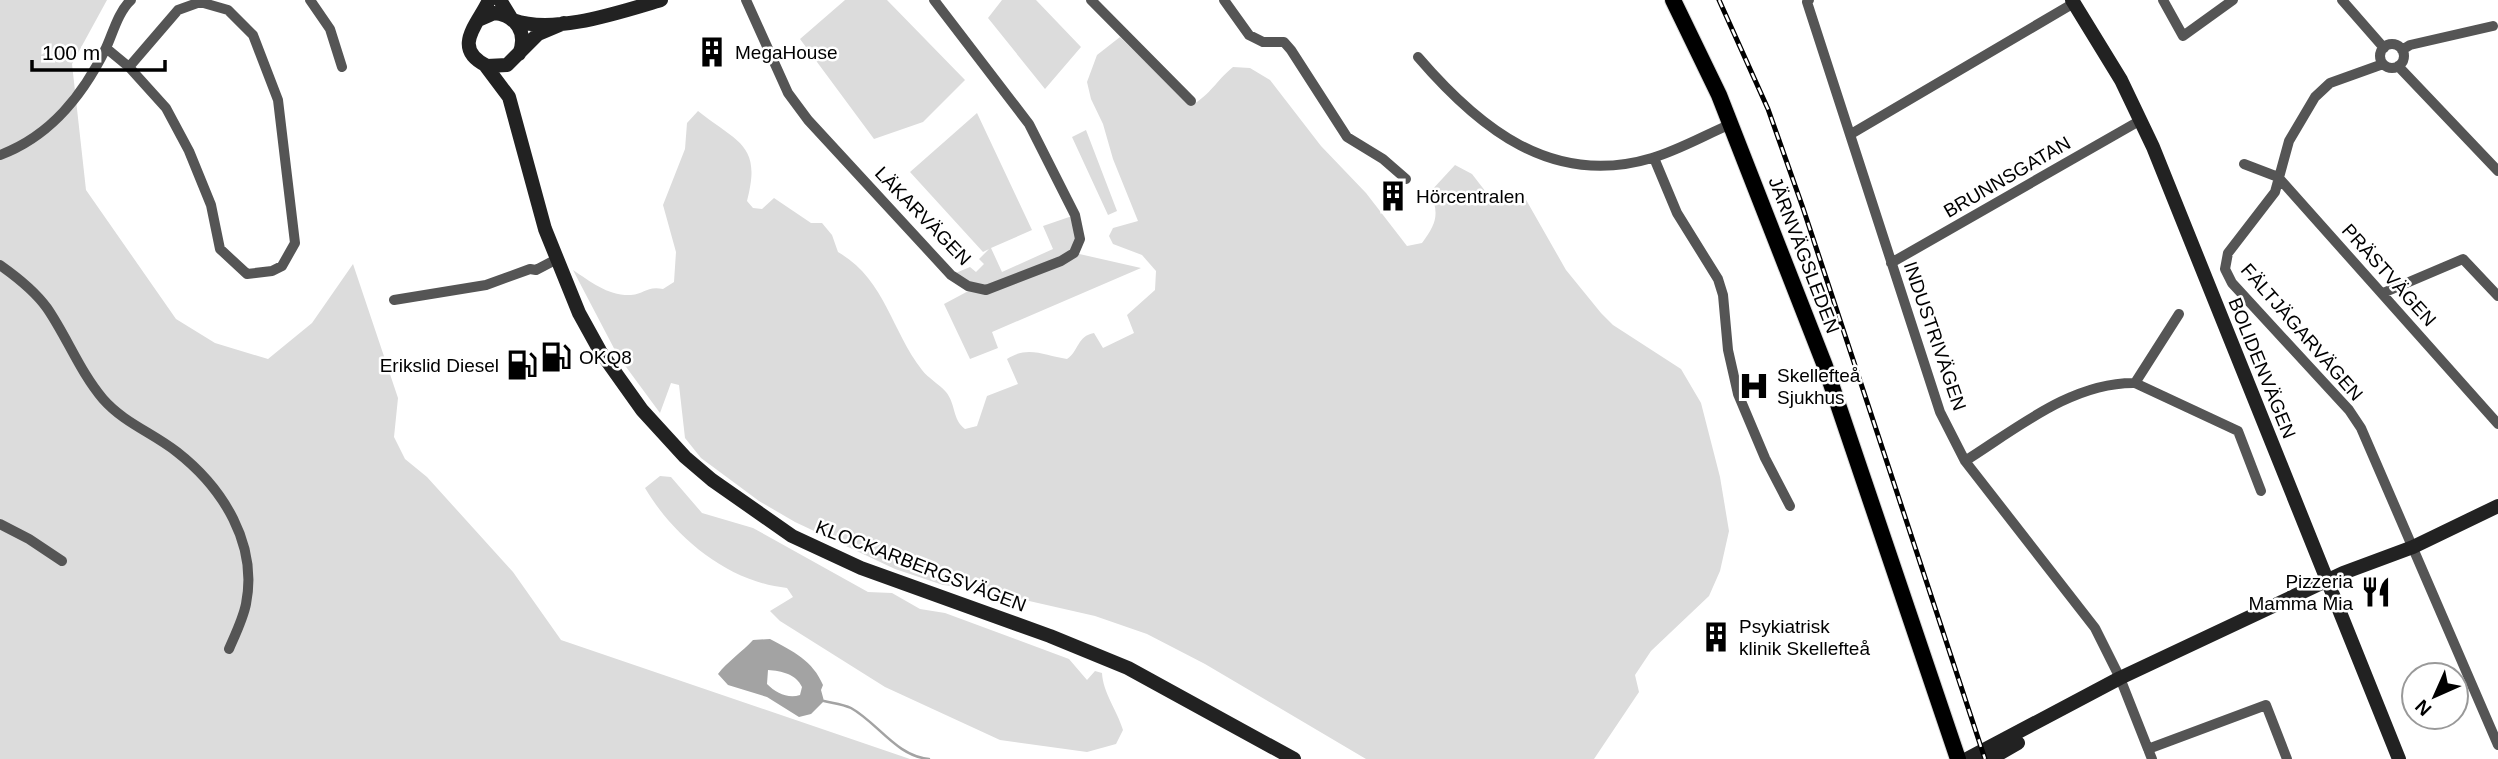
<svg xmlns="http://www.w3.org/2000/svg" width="2498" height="759" font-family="Arial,sans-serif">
	<rect width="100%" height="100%" fill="#fff"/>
	<!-- green -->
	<path fill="#dcdcdc" d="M0 0H107L72 64 86 190 176 319 215 343 268 359 312 323 353 264 398 398 394 437 405 459 427 477 513 572 561 640 910 759H0Z
		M845 0H887L965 80 923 122 874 139 800 39Z
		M1002 0H1036L1081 47 1045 89 988 18Z
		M1120 37 1191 106C1212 93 1215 82 1233 67L1250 68 1270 80 1321 146 1366 193 1407 246 1422 243C1436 224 1440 214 1430 192L1455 165 1472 174 1489 196 1500 197 1510 191 1525 198 1566 270 1601 313 1613 325 1681 369 1701 403 1720 477 1729 531 1720 571 1709 596 1651 651 1635 675 1639 692 1594 759H1366L1205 664 1147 634 1095 616 977 589 943 585 895 569 795 522 759 501 701 458 685 438 679 385 671 383 660 413 618 356 573 270C591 282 608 296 631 295 645 294 646 286 663 289L674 282 676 252 663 205 685 149 687 123 698 111C738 143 762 144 747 201L753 208 762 209 774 198 811 223H822L832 235 838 252C885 279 891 330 922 370 928 378 939 384 946 392 956 404 952 419 965 429L977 426 987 396 1018 384 1007 359C1028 345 1045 356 1067 359 1079 351 1077 336 1094 333L1103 348 1134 333 1127 315 1155 290 1156 271 1142 255 1113 244 1109 236 1113 228 1138 221 1113 159 1103 124 1091 99 1087 82 1097 55Z
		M977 113 1032 230 991 248 1002 272 1053 249 1043 226 1075 215V253L1141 268 992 332 998 348 970 359 944 304 974 288 951 275 970 267 976 272 984 264 979 259 989 249 983 252 910 172Z
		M1086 130 1117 211 1108 215 1072 137Z
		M660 476 671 477 702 513 753 528 868 592 892 593 920 609 945 613 1069 659 1087 680 1095 671 1102 673C1103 693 1117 710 1123 730L1116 744 1087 752 1000 740 885 687 780 621 770 611 793 597 787 588C728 582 674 537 645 488Z"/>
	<!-- water -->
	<path fill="#a3a3a3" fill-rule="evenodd" d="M770 639C793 651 813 661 823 685L821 690 824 701 811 714 799 717 767 697 728 685 718 674C727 662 742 652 753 640ZM768 670C782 671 796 674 802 687L800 695C788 699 776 693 767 684Z"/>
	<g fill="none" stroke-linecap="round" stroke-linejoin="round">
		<!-- stream -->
		<path stroke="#a3a3a3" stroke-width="2.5" d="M824 701C832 703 843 704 851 708 878 723 896 756 929 759"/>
		<!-- primary casing -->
		<g stroke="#dbdbdb" stroke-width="18">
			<path id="primary" d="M1673 0 1719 95 1825 366 1958 759"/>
		</g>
		<!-- street -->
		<path stroke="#555" stroke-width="10" d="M310 0 330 29 342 67
			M746 0 788 93 808 120 951 275 968 286 986 290 1061 261 1074 253 1080 239 1075 215 1029 124 934 0
			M1091 0 1191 101
			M1224 0 1249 35 1263 42H1284L1291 50 1347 137 1383 159 1406 179
			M1809 0 1807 2 1940 412 1965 461 2095 628 2120 678 2152 759
			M2163 0 2183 36 2233 0
			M2342 0 2384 48
			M2380 56a12 12 0 1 1 24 0a12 12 0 1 1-24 0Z
			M106 48 129 67 166 108 189 151 211 205 220 249 247 274 272 271 282 266 295 243 278 100 253 35 228 10 200 2 178 10 129 67
			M2402 50 2410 45 2493 26
			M1418 57C1479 128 1552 188 1652 158 1679 150 1705 135 1731 124
			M2383 64 2330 83 2315 97 2289 141 2275 192 2228 253 2225 269 2232 283 2349 410 2361 428 2498 745
			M2398 66 2498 171
			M1851 134 2074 3
			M0 155C51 136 83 95 106 48 113 33 118 12 131 0
			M1654 158 1677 213 1718 279 1723 295 1728 350 1738 394 1765 458 1790 506
			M2244 164 2278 177 2498 424
			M1891 263 2141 120
			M0 265C17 277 35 291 47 308 67 337 80 372 103 399 124 423 153 433 177 452 223 488 258 544 246 604 243 619 235 635 229 649
			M2383 293 2463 259 2498 296
			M394 300 486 285 530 269 536 270 557 259
			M2135 383 2238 431 2261 491
			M1965 461C2016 429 2072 382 2135 383L2179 314
			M0 524 29 539 62 561
			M2148 749 2266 705 2287 759"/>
		<!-- secondary -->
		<path stroke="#222" stroke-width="14" d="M489 0C479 23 450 48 487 66L507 65 538 34 564 23
			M500 0 511 18
			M2072 0 2121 80 2153 147 2399 759
			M478 20 494 13C516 15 528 33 519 54
			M513 20C554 35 620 12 661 0
			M485 65 509 97 545 229 579 313 600 351 642 410 685 457 712 480 792 536 861 568 1050 636 1128 668 1294 759
			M1967 759 2120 678 2343 573 2413 547 2498 506
			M1990 759 2018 743"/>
		<!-- primary -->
		<use href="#primary" stroke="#000" stroke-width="16"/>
		<!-- rail casing -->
		<g stroke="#000" stroke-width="5">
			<path id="rail" d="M1719 0 1768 109 1803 208 1985 759"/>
		</g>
		<!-- rail -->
		<use href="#rail" stroke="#fff" stroke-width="2.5" stroke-dasharray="8" stroke-linecap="butt"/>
	</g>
	<!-- icons -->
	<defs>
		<g id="building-bare" transform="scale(2.415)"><path d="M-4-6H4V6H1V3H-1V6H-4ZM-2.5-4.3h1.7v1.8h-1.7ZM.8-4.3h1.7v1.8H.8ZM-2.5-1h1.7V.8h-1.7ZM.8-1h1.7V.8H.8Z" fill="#000" stroke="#fff" stroke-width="2.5" paint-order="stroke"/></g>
		<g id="fuel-bare" transform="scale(2.415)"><path d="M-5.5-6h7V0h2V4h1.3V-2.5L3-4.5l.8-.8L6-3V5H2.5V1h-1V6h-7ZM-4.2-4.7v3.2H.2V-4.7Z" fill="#000" stroke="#fff" stroke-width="2.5" paint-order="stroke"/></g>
		<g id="hospital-bare" transform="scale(2.415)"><path d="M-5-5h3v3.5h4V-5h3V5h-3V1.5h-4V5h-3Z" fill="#000" stroke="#fff" stroke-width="2.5" paint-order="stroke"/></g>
		<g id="restaurant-bare" transform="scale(2.415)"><path d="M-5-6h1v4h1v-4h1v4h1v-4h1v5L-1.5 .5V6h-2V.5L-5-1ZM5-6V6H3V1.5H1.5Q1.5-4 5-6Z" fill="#000" stroke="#fff" stroke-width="2.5" paint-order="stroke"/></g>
	</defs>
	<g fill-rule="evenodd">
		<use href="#building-bare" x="712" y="52"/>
		<use href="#building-bare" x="1393" y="196"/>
		<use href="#fuel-bare" x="556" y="357"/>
		<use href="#fuel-bare" x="522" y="365"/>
		<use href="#hospital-bare" x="1754" y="386"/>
		<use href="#restaurant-bare" x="2376" y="592"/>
		<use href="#building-bare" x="1716" y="637"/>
	</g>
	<g text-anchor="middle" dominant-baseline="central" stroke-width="5" stroke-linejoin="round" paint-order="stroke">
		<!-- poi labels -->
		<g font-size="19" fill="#000" stroke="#fff" text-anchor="start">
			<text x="735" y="52">MegaHouse</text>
			<text x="1416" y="196">Hörcentralen</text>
			<text x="579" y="357">OKQ8</text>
			<text x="499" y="365" text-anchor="end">Erikslid Diesel</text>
			<text x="1777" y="375">Skellefteå<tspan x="1777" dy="22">Sjukhus</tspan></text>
			<text x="2353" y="581" text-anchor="end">Pizzeria<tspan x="2353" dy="22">Mamma Mia</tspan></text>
			<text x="1739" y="626">Psykiatrisk<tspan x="1739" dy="22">klinik Skellefteå</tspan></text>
		</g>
		<!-- street labels -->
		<g font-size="19" fill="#000" stroke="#fff">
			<text transform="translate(2007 177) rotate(-30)">BRUNNSGATAN</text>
			<text transform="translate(923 216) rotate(46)">LÄKARVÄGEN</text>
			<text transform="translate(1804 255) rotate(69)">JÄRNVÄGSLEDEN</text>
			<text transform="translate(2389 275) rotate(48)">PRÄSTVÄGEN</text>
			<text transform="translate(2302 332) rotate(49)">FÄLTJÄGARVÄGEN</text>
			<text transform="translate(1935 336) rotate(71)">INDUSTRIVÄGEN</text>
			<text transform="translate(2262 368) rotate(68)">BOLIDENVÄGEN</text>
			<text transform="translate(921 566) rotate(21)">KLOCKARBERGSVÄGEN</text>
		</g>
	</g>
	<!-- north arrow -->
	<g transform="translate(2435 696) rotate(225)"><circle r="33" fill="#ffffff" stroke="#999999" stroke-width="2"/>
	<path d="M0-5L12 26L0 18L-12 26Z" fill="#000000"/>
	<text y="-10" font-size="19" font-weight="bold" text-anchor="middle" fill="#000000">N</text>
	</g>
	<!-- scale -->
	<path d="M32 60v10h133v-10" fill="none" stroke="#000000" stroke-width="3.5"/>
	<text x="42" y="60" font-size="21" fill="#000000" stroke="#ffffff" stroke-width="5" paint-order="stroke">100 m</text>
</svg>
